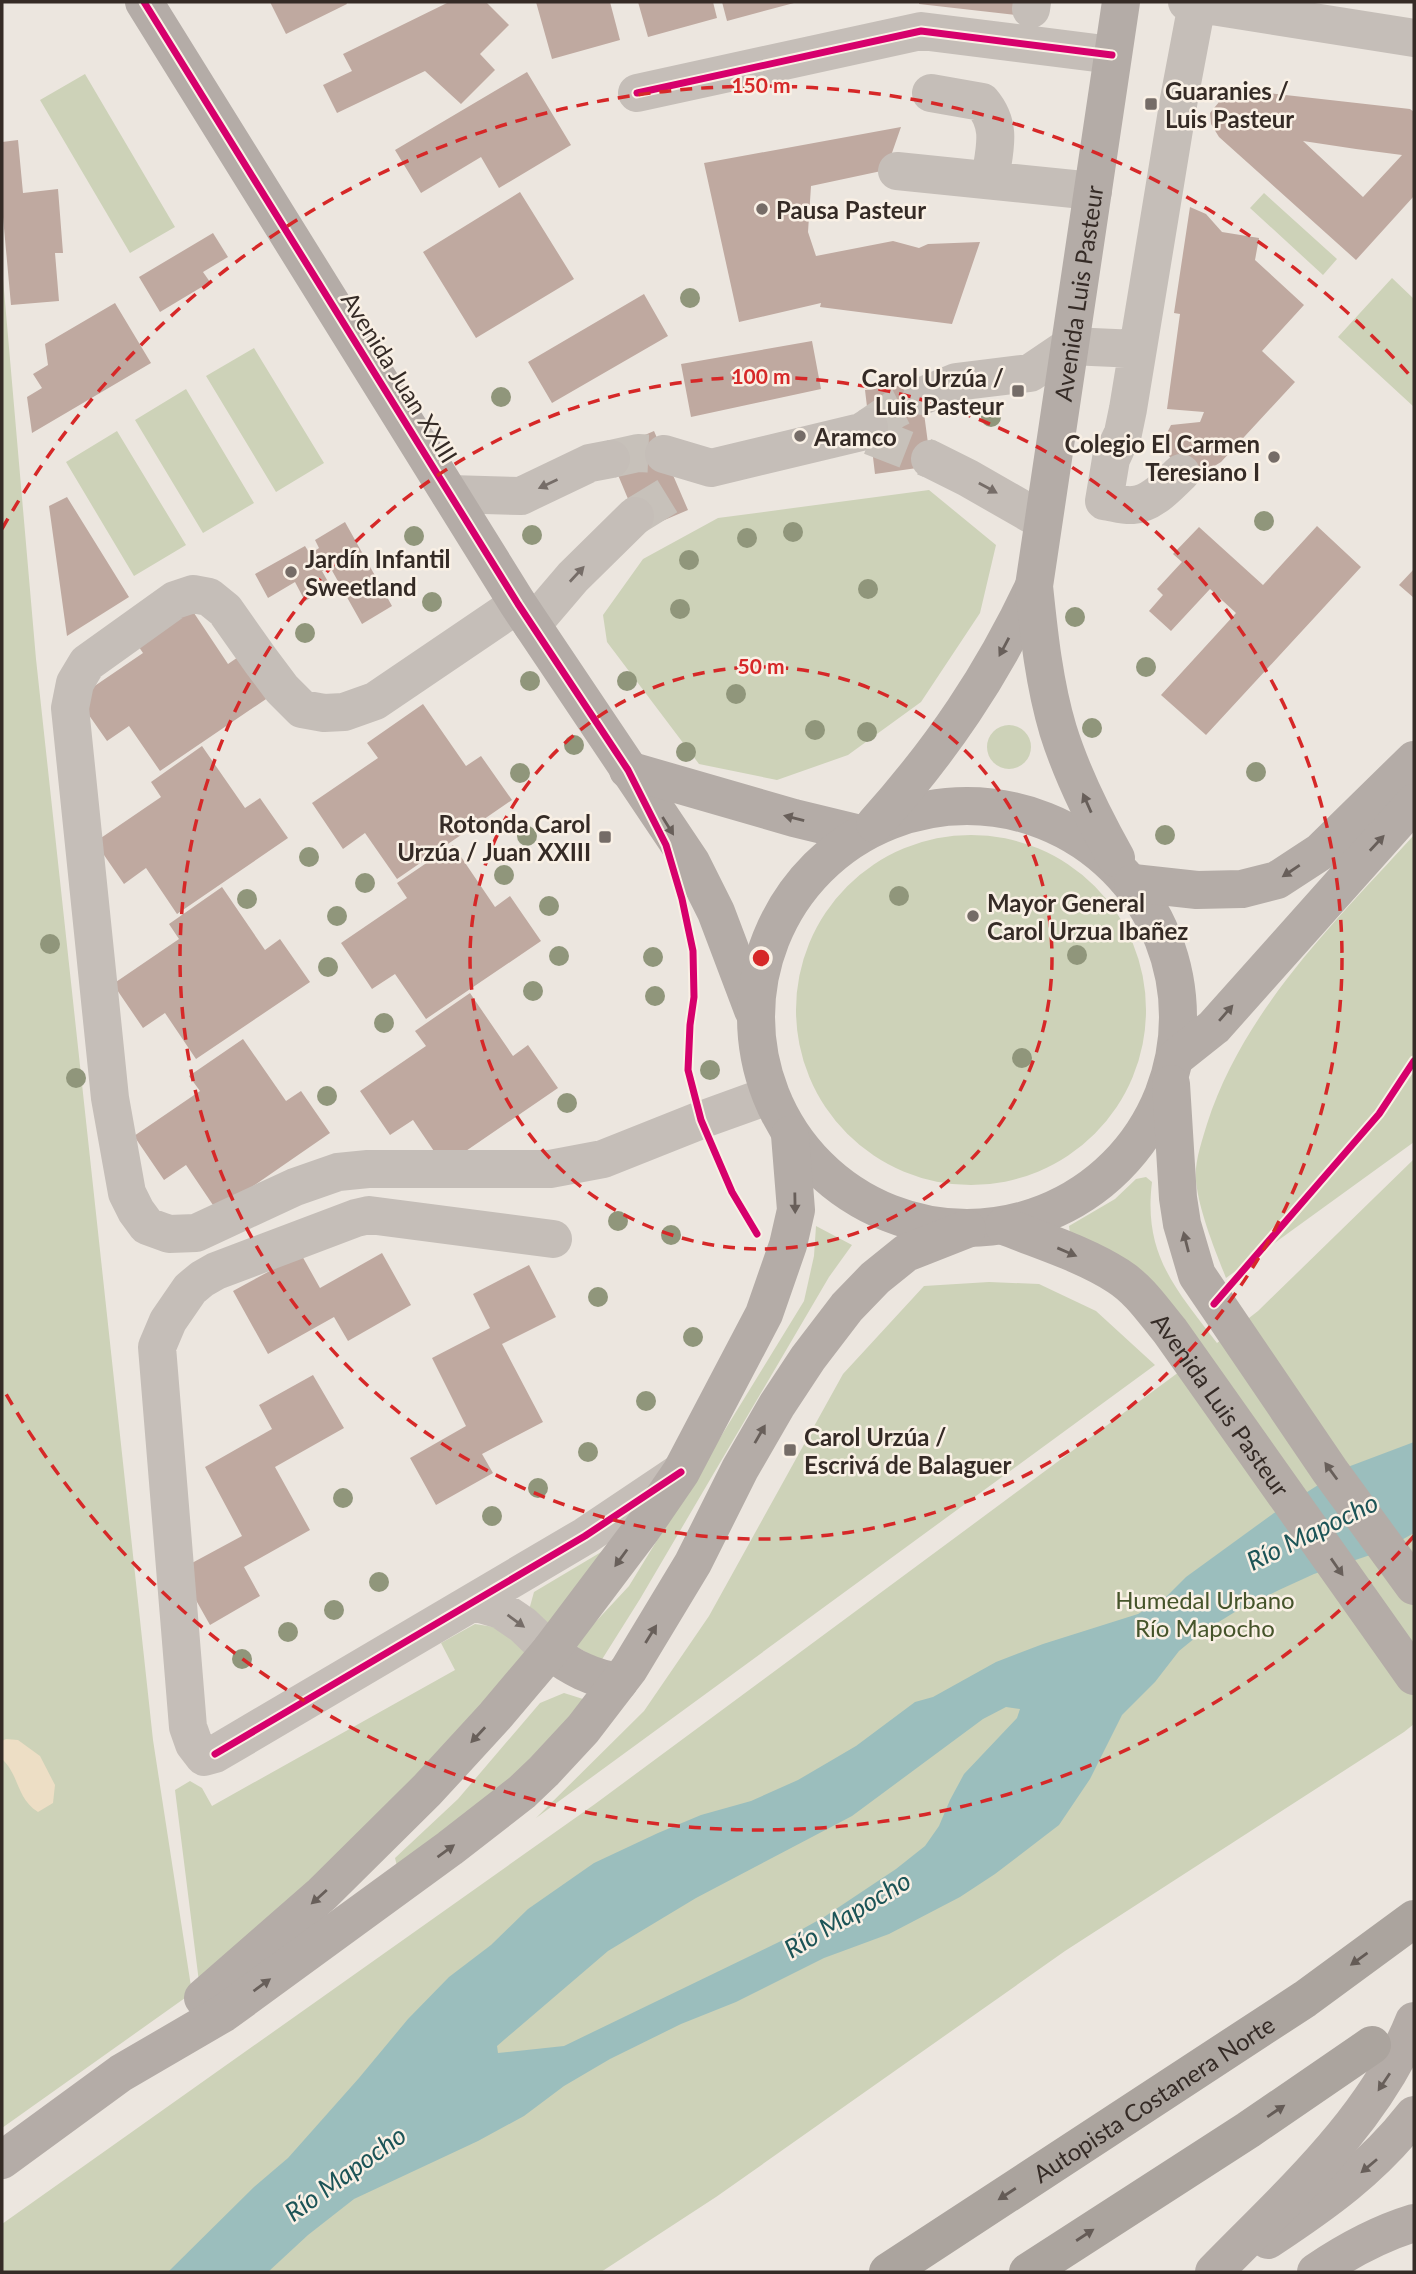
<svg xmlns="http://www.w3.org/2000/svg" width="1416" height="2274" font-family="Lato,sans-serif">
	<rect width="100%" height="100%" fill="#ece6df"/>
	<!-- green -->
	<path fill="#cdd2b8" d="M85 74 175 227 130 253 40 100Z
		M1264 193 1337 259 1323 275 1250 208Z
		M2 267 36 659 153 1740 192 1993 2 2128Z
		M1392 278 1414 299V407L1338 337Z
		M254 348 324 463 276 492 206 376Z
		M186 389 254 503 203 533 135 420Z
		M117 431 186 545 134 576 66 462Z
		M929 490 996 545 980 613 921 702 848 755 777 780 699 764 607 642 603 615 643 559 718 518Z
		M987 747a22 22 0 1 1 44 0a22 22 0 1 1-44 0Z
		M796 1010a175 175 0 1 1 350 0a175 175 0 1 1-350 0Z
		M1414 835V1142L1226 1278C1215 1250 1199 1211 1196 1181 1194 1163 1202 1141 1207 1124 1244 1009 1335 922 1414 835Z
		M1414 1159V1724L1404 1732 1065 1951 716 2197 601 2272H2V2224L595 1804 1206 1352 1070 1234 1069 1226 1115 1199 1136 1179 1146 1177 1152 1182C1143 1255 1176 1289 1217 1343L1258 1311Z
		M816 1226 852 1245 829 1277 640 1599 601 1661 574 1645 629 1586 804 1301 814 1256Z
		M989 1282 1039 1284 1096 1311 1155 1365 536 1818 644 1711 709 1616 843 1374 924 1286Z
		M623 1539 554 1633 529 1610 534 1592Z
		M475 1624 500 1628 531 1658 451 1753 200 1990 175 1790 190 1781 202 1788 212 1806 455 1670 441 1643Z
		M564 1693 583 1699 584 1707 513 1781 397 1866 395 1858 458 1799 540 1703Z"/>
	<!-- sand -->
	<path fill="#eddec5" d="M6 1739 18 1740 40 1756 55 1785 53 1803 38 1812C16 1798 20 1776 2 1759V1741Z"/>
	<!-- water -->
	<path fill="#9bbebd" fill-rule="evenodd" d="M1414 1442V1533L1382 1551 1314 1574 1279 1590 1238 1610 1201 1633 1179 1651 1155 1682 1122 1715 1090 1779 1059 1825 995 1874 960 1897 889 1934 824 1958 736 2002 681 2024 610 2059 564 2086 524 2116 478 2141 354 2199 308 2235 268 2272H168L254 2187 288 2158 359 2078 408 2019 449 1977 491 1945 528 1909 594 1863 658 1833 701 1815 751 1801 798 1780 856 1746 915 1702 933 1697 996 1662 1043 1644 1138 1614 1167 1596 1186 1577 1274 1513 1345 1468ZM1006 1707 1020 1709 1017 1718 964 1774 950 1800 939 1826 925 1846 896 1869 824 1917 781 1941 564 2046 498 2053 497 2046 608 1951 696 1898 852 1816 983 1719Z"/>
	<!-- building -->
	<path fill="#bfa9a0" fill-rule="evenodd" d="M270 2H346L347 4 286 34Z
		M449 2H486L509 25 480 54 495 70 461 104 425 71 337 113 323 85 352 71 343 54Z
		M536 2H610L620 40 552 59Z
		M638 2H713L717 18 648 37Z
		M722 2H794V3L727 21Z
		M919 2H1018L1016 15 919 4Z
		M527 72 571 145 499 188 481 157 421 193 395 150Z
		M1251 91 1410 109 1414 112V196L1356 260 1219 137 1211 124 1210 113 1219 102 1234 93ZM1303 141 1356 149 1402 155 1363 197Z
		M901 127 886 170 811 186 808 232 816 256 893 241 919 248 928 244 980 242 952 324 820 307 821 303 739 322 704 163Z
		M18 140 23 193 58 189 63 253H55L59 301 11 305 2 206V142Z
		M520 192 574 279 476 338 423 252Z
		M1190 207 1206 214 1222 232 1259 238 1255 260 1304 305 1262 351 1295 382 1221 462 1208 470 1194 474 1176 468 1167 452 1164 439 1171 425 1200 422 1204 412 1167 409 1180 314 1174 313Z
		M213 233 228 257 203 272 210 282 160 312 139 277Z
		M644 294 668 336 552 403 528 362Z
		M115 303 151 363 32 433 27 397 42 388 33 374 48 365 45 344Z
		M812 341 821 389 691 417 681 364Z
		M920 383 931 466 875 474 865 390Z
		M654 431 688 510 641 530 608 451Z
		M67 497 129 597 67 636 49 506Z
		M345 522 392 606 362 624 330 567 322 571 331 587 305 601 295 582 268 598 255 574 305 546 310 554 319 548 315 540Z
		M1317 526 1361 567 1206 735 1161 695 1236 613 1210 589 1171 631 1149 611 1163 595 1157 589 1182 562 1173 554 1199 527 1263 585Z
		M1414 569V598L1399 585Z
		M186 601 228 664 244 653 272 695 160 771 129 726 107 741 77 698 143 653 133 638Z
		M423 704 466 766 481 756 512 800 397 879 365 833 343 849 312 803 378 758 367 743Z
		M202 746 245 808 260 798 288 838 177 914 146 868 124 884 95 842 161 797 151 782Z
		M453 845 495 907 510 896 541 941 426 1019 395 974 372 989 341 943 407 898 397 883Z
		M222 887 265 950 280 939 310 982 196 1059 165 1013 143 1028 113 984 179 939 169 924Z
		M470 993 513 1056 528 1045 558 1088 444 1166 413 1120 390 1135 360 1091 426 1046 415 1031Z
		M243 1039 286 1101 301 1091 330 1133 217 1211 186 1165 164 1180 134 1136 200 1091 189 1076Z
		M382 1253 411 1305 348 1341 334 1317 268 1354 233 1291 301 1254 320 1288Z
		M529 1265 556 1317 502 1344 543 1422 482 1454 493 1473 436 1505 410 1458 466 1426 432 1358 490 1328 473 1294Z
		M313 1375 344 1428 275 1467 310 1530 244 1567 260 1596 210 1625 179 1570 242 1536 205 1467 272 1429 259 1405Z"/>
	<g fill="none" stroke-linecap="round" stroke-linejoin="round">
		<!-- minor-tunnel -->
		<path stroke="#c7c1ba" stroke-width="38" stroke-dasharray="38 19" stroke-linecap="butt" d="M869 427 894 410 922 396
			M871 436 930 459
			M611 459 638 453 664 454
			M635 516 679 489"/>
		<!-- minor -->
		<path stroke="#c5beb8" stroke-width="38" d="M1187 2 1414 38
			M1031 9 1032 2
			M637 93 921 31 1112 55
			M931 93 982 102C1003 127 994 150 990 180
			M897 171 1093 191
			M922 396 956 382 1030 373 1070 346 1137 349
			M664 454 711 468 861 432 869 427
			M930 459 968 478 1043 521
			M1181 473C1168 485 1152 504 1133 505 1124 506 1113 502 1104 501L1111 459 1123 433 1128 409 1179 99 1197 4
			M450 494 521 496 590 463 611 459
			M518 604 375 701 344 712 324 713 302 709 282 689 261 661 225 610 209 597 193 594 175 600 87 663 75 683 70 708 110 1098 127 1193 136 1211 147 1226 169 1234 196 1233 295 1187 338 1172 368 1169H550L603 1159 701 1120 770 1095
			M532 625 573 577 635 516
			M553 1239 369 1215 356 1218 216 1271 202 1279 190 1289 168 1321 157 1347 188 1727 194 1744 204 1757 215 1754 585 1536 679 1473
			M474 1602 501 1610 523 1625 550 1651"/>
		<!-- major -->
		<g stroke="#b4aca7" stroke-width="38">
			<path d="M144 2 518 604 691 862 716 912 753 1010"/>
			<path d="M628 770 794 818 860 834"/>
			<circle cx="967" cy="1017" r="211"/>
			<path d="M875 824C942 749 991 677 1034 586"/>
			<path id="s1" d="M1116 858C1093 817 1072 775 1058 730 1044 683 1039 634 1034 586L1121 2"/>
			<path d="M1133 883 1197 890 1242 889 1277 880 1320 852 1414 760"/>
			<path d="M1175 1058 1214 1027 1414 803"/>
			<path d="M1171 1084 1178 1198 1182 1224 1197 1275 1330 1471 1414 1586"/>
			<path id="s2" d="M1004 1226C1041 1241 1084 1254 1118 1276 1140 1290 1154 1312 1170 1331L1414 1676"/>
			<path d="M550 1651C572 1668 592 1678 619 1682"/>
			<path d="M203 1998 322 1894 427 1790 495 1716 550 1651 642 1529 681 1472 764 1314 788 1245 796 1210 790 1135"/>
			<path d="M2 2160 121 2073 224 2013 450 1848 522 1792 544 1771 583 1729 629 1669 693 1563 740 1469 777 1405 808 1358 847 1307 875 1278 906 1253 967 1229"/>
			<path d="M1268 2240C1324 2203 1372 2169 1414 2115"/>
			<path d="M1214 2272C1288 2196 1374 2121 1414 2021"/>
			<path d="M1316 2272C1347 2251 1378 2234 1414 2223"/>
		</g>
		<!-- highway -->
		<g stroke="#aba49e" stroke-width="38">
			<path id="s3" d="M888 2272 1305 1999 1414 1919"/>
			<path d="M1028 2272 1248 2130 1372 2045"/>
		</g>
		<!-- cycleway casing -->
		<g stroke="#f9f0e5" stroke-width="11">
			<path id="cycleway" d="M144 2 518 604 628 770 666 845 682 899 693 951 694 997 690 1025 688 1070 701 1120 732 1192 757 1234
				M637 93 921 31 1112 55
				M1214 1304 1379 1114 1414 1061
				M215 1754 585 1536 681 1472"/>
		</g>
		<!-- cycleway -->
		<use href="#cycleway" stroke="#d6006c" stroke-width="7"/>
	</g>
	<!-- trees -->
	<g fill="#90967b">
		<circle cx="690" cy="298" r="10"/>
		<circle cx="501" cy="397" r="10"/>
		<circle cx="991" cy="417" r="10"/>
		<circle cx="1264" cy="521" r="10"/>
		<circle cx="793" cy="532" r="10"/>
		<circle cx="532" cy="535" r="10"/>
		<circle cx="414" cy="536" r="10"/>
		<circle cx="747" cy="538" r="10"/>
		<circle cx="689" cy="560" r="10"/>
		<circle cx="868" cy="589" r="10"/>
		<circle cx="432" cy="602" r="10"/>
		<circle cx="680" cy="609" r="10"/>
		<circle cx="1075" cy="617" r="10"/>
		<circle cx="305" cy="633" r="10"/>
		<circle cx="1146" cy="667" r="10"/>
		<circle cx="530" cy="681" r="10"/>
		<circle cx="627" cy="681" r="10"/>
		<circle cx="736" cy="694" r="10"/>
		<circle cx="1092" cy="728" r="10"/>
		<circle cx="815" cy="730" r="10"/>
		<circle cx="867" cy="732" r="10"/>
		<circle cx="574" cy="745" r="10"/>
		<circle cx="686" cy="752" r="10"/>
		<circle cx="1256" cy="772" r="10"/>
		<circle cx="520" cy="773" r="10"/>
		<circle cx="1165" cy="835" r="10"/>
		<circle cx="527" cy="836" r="10"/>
		<circle cx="309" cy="857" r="10"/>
		<circle cx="504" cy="875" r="10"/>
		<circle cx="365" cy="883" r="10"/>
		<circle cx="899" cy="896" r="10"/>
		<circle cx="247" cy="899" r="10"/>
		<circle cx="549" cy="906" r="10"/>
		<circle cx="337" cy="916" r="10"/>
		<circle cx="50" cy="944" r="10"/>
		<circle cx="1077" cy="955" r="10"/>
		<circle cx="559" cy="956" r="10"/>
		<circle cx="653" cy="957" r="10"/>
		<circle cx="328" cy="967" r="10"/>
		<circle cx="533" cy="991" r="10"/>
		<circle cx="655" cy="996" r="10"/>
		<circle cx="384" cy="1023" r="10"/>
		<circle cx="1022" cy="1058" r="10"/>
		<circle cx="710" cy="1070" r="10"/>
		<circle cx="76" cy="1078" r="10"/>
		<circle cx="327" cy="1096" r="10"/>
		<circle cx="567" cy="1103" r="10"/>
		<circle cx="618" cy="1221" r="10"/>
		<circle cx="671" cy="1235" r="10"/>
		<circle cx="598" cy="1297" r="10"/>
		<circle cx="693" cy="1337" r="10"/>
		<circle cx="646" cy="1401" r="10"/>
		<circle cx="588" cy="1452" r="10"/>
		<circle cx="538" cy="1488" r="10"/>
		<circle cx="343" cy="1498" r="10"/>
		<circle cx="492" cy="1516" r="10"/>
		<circle cx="379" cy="1582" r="10"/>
		<circle cx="334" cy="1610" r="10"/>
		<circle cx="288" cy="1632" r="10"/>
		<circle cx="242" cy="1659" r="10"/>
	</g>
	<!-- one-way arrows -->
	<defs><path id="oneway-solid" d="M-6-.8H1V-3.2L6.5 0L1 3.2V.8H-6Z" transform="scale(1.75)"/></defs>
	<g fill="#766d68">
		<use href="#oneway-solid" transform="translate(548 484) rotate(155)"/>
		<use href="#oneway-solid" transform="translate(988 488) rotate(29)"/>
		<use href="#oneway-solid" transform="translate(577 574) rotate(-47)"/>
		<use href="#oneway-solid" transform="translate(516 1621) rotate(36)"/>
	</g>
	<g fill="#685f5a">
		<use href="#oneway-solid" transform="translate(1004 647) rotate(118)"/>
		<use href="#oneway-solid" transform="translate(1087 803) rotate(-114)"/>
		<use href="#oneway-solid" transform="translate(794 818) rotate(-166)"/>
		<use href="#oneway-solid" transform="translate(668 826) rotate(58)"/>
		<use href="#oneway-solid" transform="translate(1377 843) rotate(-47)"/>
		<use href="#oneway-solid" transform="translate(1291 871) rotate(146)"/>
		<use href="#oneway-solid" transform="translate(1226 1013) rotate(-49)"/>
		<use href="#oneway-solid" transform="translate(795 1203) rotate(89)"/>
		<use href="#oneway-solid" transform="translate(1186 1242) rotate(-104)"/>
		<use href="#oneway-solid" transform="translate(1067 1252) rotate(23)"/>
		<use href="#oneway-solid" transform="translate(760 1434) rotate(-60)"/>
		<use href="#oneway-solid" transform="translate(1331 1471) rotate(-126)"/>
		<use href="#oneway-solid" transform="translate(621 1558) rotate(126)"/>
		<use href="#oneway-solid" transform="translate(1337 1567) rotate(55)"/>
		<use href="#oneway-solid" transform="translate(651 1634) rotate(-58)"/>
		<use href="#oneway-solid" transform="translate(478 1735) rotate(133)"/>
		<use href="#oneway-solid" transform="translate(446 1851) rotate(-36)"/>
		<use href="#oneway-solid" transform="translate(319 1897) rotate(138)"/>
		<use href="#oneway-solid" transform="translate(262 1985) rotate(-36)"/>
		<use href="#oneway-solid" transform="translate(1384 2082) rotate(124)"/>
		<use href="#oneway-solid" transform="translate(1369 2166) rotate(140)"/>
	</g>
	<g fill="#645b56">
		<use href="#oneway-solid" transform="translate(1359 1959) rotate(144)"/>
		<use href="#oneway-solid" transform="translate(1276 2111) rotate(-34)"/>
		<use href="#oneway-solid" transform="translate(1007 2194) rotate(147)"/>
		<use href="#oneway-solid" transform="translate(1085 2235) rotate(-33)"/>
	</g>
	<!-- distance rings -->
	<g fill="none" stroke="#d62828" stroke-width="3.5" stroke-dasharray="12 9">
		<circle cx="761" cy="958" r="291"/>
		<circle cx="761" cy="958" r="581"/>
		<path d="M1414 1536A872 872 0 0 1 2 1387M2 529A872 872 0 0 1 1414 380"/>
	</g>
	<!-- markers -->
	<g fill="#756c67" stroke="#f9f0e5" stroke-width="2.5">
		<rect x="1144" y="97" width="14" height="14" rx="3.5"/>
		<circle cx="762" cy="209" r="7"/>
		<rect x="1011" y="384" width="14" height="14" rx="3.5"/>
		<circle cx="800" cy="436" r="7"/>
		<circle cx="1274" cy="457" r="7"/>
		<circle cx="291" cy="572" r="7"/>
		<rect x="598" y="830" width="14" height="14" rx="3.5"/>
		<circle cx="973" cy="916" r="7"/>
		<rect x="783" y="1443" width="14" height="14" rx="3.5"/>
	</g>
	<g text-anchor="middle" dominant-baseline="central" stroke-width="5" stroke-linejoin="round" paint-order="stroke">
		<!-- poi labels -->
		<g font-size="24" font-weight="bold" fill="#352b26" stroke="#f9f0e5" text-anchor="start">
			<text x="1165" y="90">Guaranies /<tspan x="1165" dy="28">Luis Pasteur</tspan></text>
			<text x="776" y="209">Pausa Pasteur</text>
			<text x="1004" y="377" text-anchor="end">Carol Urzúa /<tspan x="1004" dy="28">Luis Pasteur</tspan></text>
			<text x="814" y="436">Aramco</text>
			<text x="1260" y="443" text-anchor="end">Colegio El Carmen<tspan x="1260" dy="28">Teresiano I</tspan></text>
			<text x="305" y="558">Jardín Infantil<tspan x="305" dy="28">Sweetland</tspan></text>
			<text x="591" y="823" text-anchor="end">Rotonda Carol<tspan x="591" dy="28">Urzúa / Juan XXIII</tspan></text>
			<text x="987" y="902">Mayor General<tspan x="987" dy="28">Carol Urzua Ibañez</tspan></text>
			<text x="804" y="1436">Carol Urzúa /<tspan x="804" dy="28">Escrivá de Balaguer</tspan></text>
		</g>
		<!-- street labels -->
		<g font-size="24" fill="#352b26" stroke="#f9f0e5">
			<text stroke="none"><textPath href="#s1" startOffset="583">Avenida Luis Pasteur</textPath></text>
			<text transform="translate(400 377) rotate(58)">Avenida Juan XXIII</text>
			<text stroke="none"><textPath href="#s2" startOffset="290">Avenida Luis Pasteur</textPath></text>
			<text stroke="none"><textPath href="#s3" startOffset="317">Autopista Costanera Norte</textPath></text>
		</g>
		<!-- park labels -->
		<g font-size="24" fill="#45542a" stroke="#f9f0e5">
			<text x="1205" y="1599">Humedal Urbano<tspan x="1205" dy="28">Río Mapocho</tspan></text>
		</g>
		<!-- water labels -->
		<g font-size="26" font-style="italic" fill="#1c5457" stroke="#f9f0e5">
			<text transform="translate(1312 1531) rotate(-26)">Río Mapocho</text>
			<text transform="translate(847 1914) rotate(-31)">Río Mapocho</text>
			<text transform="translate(345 2173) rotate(-36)">Río Mapocho</text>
		</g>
	</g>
	<circle cx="761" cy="958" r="10" fill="#d62828" stroke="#f9f0e5" stroke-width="3.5"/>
	<g font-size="21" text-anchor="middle" font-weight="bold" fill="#d62828" stroke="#f9f0e5" stroke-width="5" stroke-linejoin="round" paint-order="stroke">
		<text x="761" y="93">150 m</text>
		<text x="761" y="384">100 m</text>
		<text x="761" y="674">50 m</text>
	</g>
	<!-- border -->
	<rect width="1416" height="2274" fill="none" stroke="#352b26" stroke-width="7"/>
</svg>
